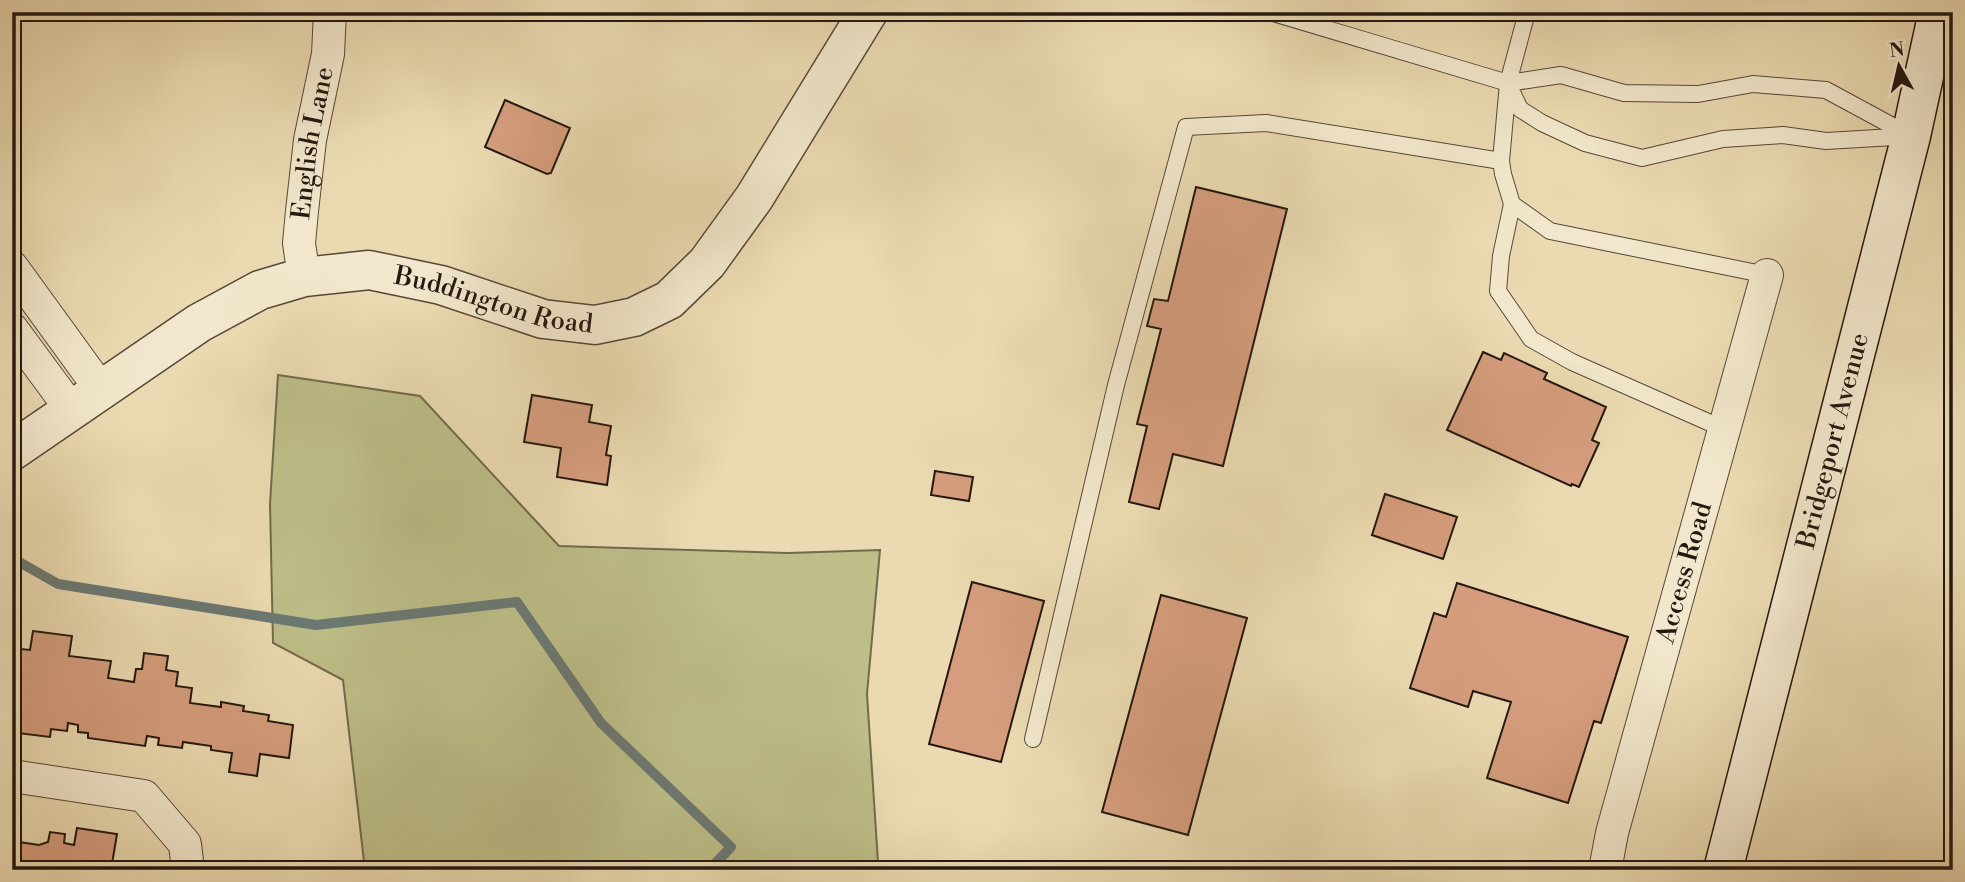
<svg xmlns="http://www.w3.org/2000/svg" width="1965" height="882" font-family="'Libre Bodoni',serif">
	<rect width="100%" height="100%" fill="#ebdab1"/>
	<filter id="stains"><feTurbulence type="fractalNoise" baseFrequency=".00286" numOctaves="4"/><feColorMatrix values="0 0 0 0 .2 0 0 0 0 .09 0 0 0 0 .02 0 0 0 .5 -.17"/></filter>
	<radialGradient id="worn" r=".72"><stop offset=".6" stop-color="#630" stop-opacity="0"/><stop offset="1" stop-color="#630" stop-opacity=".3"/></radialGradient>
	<!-- green -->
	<path fill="#bdbe88" stroke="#706b4c" stroke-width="2" d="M278 375 420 396 559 546 788 553 880 550 867 694 878 862 1055 868V870H365L343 680 273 643 270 504Z"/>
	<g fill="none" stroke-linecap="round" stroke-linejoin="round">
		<!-- stream -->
		<path stroke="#6b7973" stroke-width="10" d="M12 558 58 584 316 625 517 602 601 723 731 847 709 870"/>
	</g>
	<!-- building -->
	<path fill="#d59d7d" stroke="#241811" stroke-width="2" d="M505 100 570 128 551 173 547 174 485 147Z
		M1196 187 1287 209 1223 466 1173 454 1159 509 1129 502 1147 426 1137 424 1161 329 1147 326 1154 299 1168 301Z
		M1483 352 1501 360 1504 353 1547 373 1544 379 1606 407 1592 440 1599 443 1579 487 1572 484 1571 486 1447 430Z
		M532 395 592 405 589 422 611 426 606 455 611 456 607 485 557 477 561 448 524 442Z
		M935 471 973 477 969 501 931 495Z
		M1385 494 1457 517 1443 559 1372 535Z
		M972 582 1044 601 1001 762 929 744Z
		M1457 583 1628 637 1601 723 1594 721 1568 803 1487 778 1511 702 1473 691 1468 707 1410 688 1434 613 1446 617Z
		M1161 595 1247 618 1188 835 1102 812Z
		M33 631 72 636 69 656 111 661 108 678 134 682 136 669H142L144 653 168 656 166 670 178 672 176 686 192 688 190 703 221 707V702L244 706 243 711 269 715 268 721 293 725 289 758 260 754 257 776 229 772 232 753 211 750V746L183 742 182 748 158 745 159 738 147 736 145 746 88 738V733L78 732V725L68 723 67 731 51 729 50 737 18 733 17 742H12V648L30 650Z
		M77 828 117 834 111 870H12V841L39 845 48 842 50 832 65 834 64 843 74 845Z"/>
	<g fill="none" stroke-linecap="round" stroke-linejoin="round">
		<!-- service casing -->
		<g stroke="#564839" stroke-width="18">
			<path id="service" d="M1270 12 1508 83 1561 75 1624 93 1698 94 1753 84 1826 90 1911 136
				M1527 12 1508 83 1501 161 1503 174 1512 204 1550 231 1767 275
				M1508 84 1520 109 1542 123 1585 143 1642 158 1723 139 1783 135 1826 141 1911 136
				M1512 204 1501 256 1498 291 1531 339 1572 362 1724 429
				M1033 739 1116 385 1186 127 1266 123 1501 161"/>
		</g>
		<!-- minor casing -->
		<g stroke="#564839" stroke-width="34">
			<g id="minor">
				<path d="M12 267 102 391"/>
				<path id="s1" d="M304 277 299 243 302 211 310 140 328 54 330 12"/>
				<path d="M12 329 71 409"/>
				<path d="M12 776 144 796 185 844 188 870"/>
				<path id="s2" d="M1605 870 1612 833 1767 275"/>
			</g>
		</g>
		<!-- tertiary casing -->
		<g stroke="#564839" stroke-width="41">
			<g id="tertiary">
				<path id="s3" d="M12 451 199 323 260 290 304 277 369 270 441 285 543 319 595 325 634 317 669 300 707 263 754 198 868 12"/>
			</g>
		</g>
		<!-- secondary casing -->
		<g stroke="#241811" stroke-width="41">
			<g id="secondary">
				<path id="s4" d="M1723 870 1911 136 1938 12"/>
			</g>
		</g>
		<!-- service -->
		<use href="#service" stroke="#f2e7cc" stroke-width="16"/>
		<!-- minor -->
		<use href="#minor" stroke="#f2e7cc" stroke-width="32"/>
		<!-- tertiary -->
		<use href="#tertiary" stroke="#f2e7cc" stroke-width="38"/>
		<!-- secondary -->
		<use href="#secondary" stroke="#f2e7cc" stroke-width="38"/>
	</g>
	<g text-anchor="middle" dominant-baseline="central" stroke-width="5" stroke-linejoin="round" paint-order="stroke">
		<!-- street labels -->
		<g font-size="26" fill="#241811" stroke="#f2e7cc">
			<text stroke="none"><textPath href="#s1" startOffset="135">English Lane</textPath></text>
			<text stroke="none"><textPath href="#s3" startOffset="536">Buddington Road</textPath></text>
			<text stroke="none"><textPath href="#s4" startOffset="443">Bridgeport Avenue</textPath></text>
			<text stroke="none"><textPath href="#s2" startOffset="308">Access Road</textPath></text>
		</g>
	</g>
	<!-- margin -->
	<rect width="1965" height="882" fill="none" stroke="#ebdab1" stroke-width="42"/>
	<rect x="14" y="14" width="1937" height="854" fill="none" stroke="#241811" stroke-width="3.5"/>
	<rect x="21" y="21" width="1923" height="840" fill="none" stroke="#241811" stroke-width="2"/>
	<!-- north arrow -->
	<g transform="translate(1899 66) rotate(352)" stroke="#f2e7cc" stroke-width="5" paint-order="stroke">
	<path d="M0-5L12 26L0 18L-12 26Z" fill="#241811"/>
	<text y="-10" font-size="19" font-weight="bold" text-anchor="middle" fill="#241811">N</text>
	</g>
	<rect width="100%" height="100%" filter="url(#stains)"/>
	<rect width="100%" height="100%" fill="url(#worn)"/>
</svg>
